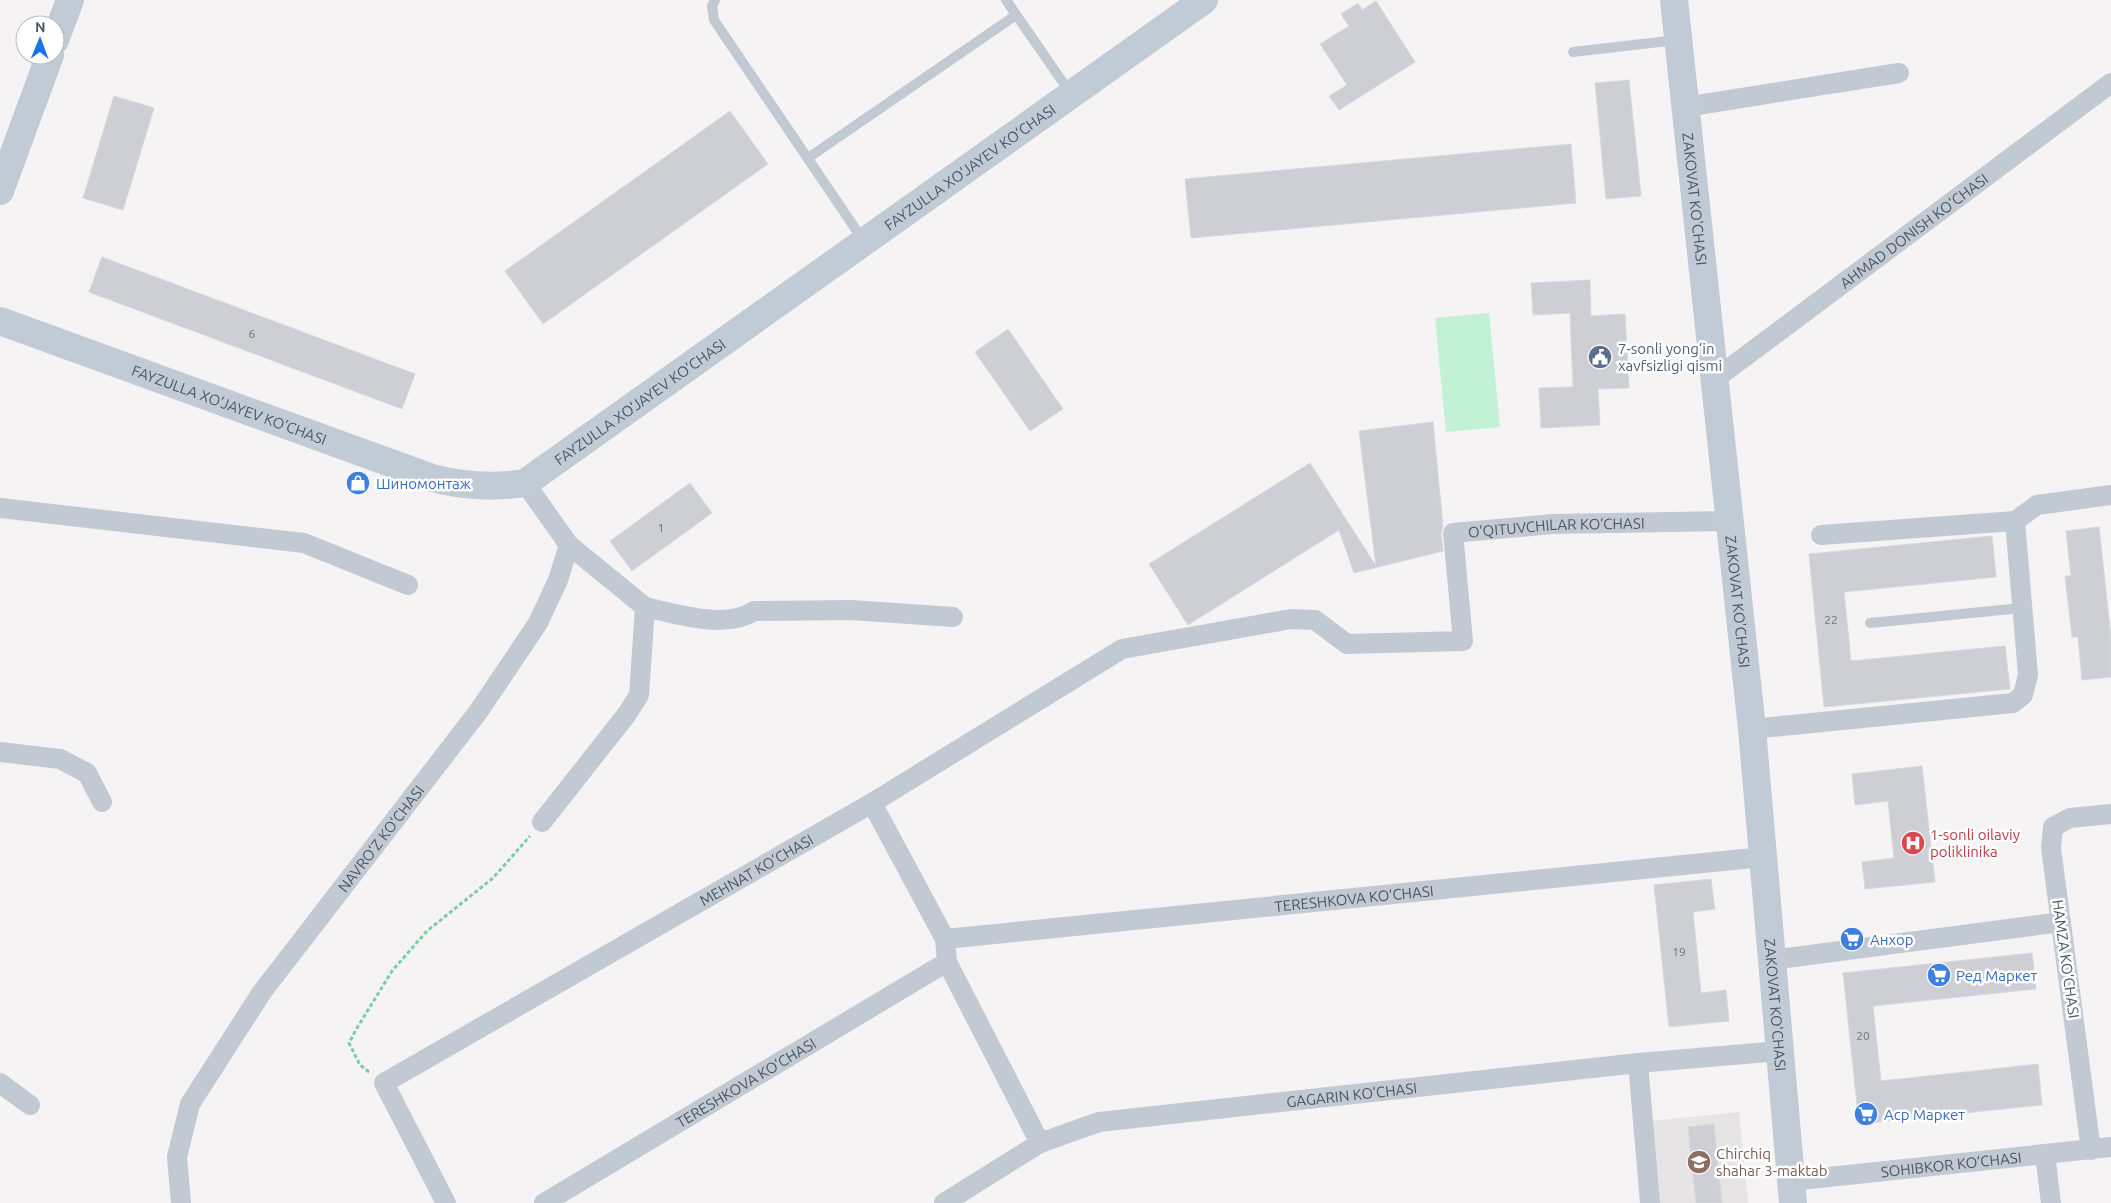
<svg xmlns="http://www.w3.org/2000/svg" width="2111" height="1203" font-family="Ubuntu,sans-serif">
	<rect width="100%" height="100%" fill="#f5f3f3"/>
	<!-- education -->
	<path fill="#e6e4e5" d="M1739 1112 1748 1203H1660L1650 1121Z"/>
	<!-- green -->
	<path fill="#c3f1d5" d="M1489 313 1500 427 1446 432 1435 318Z"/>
	<!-- building -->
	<path fill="#cdcfd5" stroke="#d7d9de" d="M1376 1 1415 62 1339 110 1329 96 1347 85 1320 44 1349 26 1341 14 1358 3 1362 10Z
		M1629 80 1641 196 1606 199 1595 83Z
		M114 96 154 108 123 210 83 198Z
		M730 111 768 164 543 324 505 271Z
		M1571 144 1576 203 1191 238 1185 179Z
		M102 257 415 374 402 409 89 292Z
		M1590 280 1591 316 1625 314 1629 388 1598 389 1600 425 1541 428 1539 388 1573 387 1570 313 1533 315 1531 283Z
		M1008 329 1063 409 1030 431 975 352Z
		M1433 422 1443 526 1441 534 1443 551 1354 573 1339 530 1188 625 1149 564 1310 463 1376 566 1359 431Z
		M690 483 712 513 632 571 610 541Z
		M2099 527 2111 637V677L2082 680 2078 637H2072L2065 576H2071L2066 531Z
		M1992 536 1996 577 1844 592 1851 661 2005 646 2010 689 1824 707 1809 554Z
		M1922 766 1935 882 1865 889 1862 862 1894 858 1888 801 1855 805 1852 774Z
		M1711 879 1715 909 1693 912 1701 993 1726 990 1729 1021 1669 1027 1654 885Z
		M2032 953 2036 989 1873 1006 1881 1081 2038 1064 2042 1105 1859 1124 1843 973Z
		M1714 1124 1722 1203H1696L1688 1127Z"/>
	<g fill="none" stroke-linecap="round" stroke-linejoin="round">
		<!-- path -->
		<path stroke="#7ad0a6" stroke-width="3" stroke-dasharray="4 2.5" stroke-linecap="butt" d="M369 1072 360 1065 349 1043 357 1028 392 971 427 931 493 878 530 836"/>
		<!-- service -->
		<path stroke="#c1cad2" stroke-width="10" d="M715 0 712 6 714 20 863 240
			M1006 0 1071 94
			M1573 52 1677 40
			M808 158 1016 15
			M1870 623 2022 608"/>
		<!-- minor -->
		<g stroke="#c1cad2" stroke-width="20">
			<path d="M1685 107 1899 73"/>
			<path id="s1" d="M1715 379 2111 83"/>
			<path d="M0 508 304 543 408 585"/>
			<path d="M1821 535 2015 521 2037 505 2111 495"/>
			<path d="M645 607C676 614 726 630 754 611L851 610 953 617"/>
			<path d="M1752 729 2013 703 2023 695 2028 675 2015 521"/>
			<path d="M0 752 60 759 87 773 102 802"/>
			<path d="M872 803 945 939 947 962 1040 1143"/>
			<path d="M542 822 627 714 639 695 645 607 569 545"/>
			<path id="s2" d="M945 939 1763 857"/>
			<path d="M1772 960 2061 922"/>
			<path d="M1638 1063 1650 1203"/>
			<path d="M0 1083 30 1105"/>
			<path d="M2091 1150 2051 848 2053 827 2070 818 2111 814"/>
			<path d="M2045 1154 2051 1203"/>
			<path id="s3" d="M1791 1181 2111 1147"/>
			<path id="s4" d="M181 1203 177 1157 190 1104 262 992 478 712 538 623 558 580 569 545 525 483"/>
			<path id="s5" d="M446 1203 384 1083 872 803 1122 649 1291 619 1315 620 1347 644 1463 641 1453 533 1553 524 1729 521"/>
			<path id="s6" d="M544 1203 947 962"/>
			<path id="s7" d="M944 1203 1040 1143 1099 1122 1638 1063 1780 1051"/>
		</g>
		<!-- secondary -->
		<g stroke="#c1cbd6" stroke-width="28">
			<path id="s8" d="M1674 0 1752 729 1793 1203"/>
			<path d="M55 40 70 0"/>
			<path d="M0 191 50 55"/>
			<path id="s9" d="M0 321 432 478C463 486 493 488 525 483L1204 0"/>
		</g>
	</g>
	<!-- icons -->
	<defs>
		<g id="civic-disc" transform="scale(1.25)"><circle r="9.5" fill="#5c6f8a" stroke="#fff"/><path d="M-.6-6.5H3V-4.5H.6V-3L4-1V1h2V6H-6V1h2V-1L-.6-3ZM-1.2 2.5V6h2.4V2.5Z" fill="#fff"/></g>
		<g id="shop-disc" transform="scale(1.25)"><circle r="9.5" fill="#3f7fe0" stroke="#fff"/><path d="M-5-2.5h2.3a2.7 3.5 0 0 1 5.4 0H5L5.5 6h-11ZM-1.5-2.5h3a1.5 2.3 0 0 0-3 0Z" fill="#fff"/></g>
		<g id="hospital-disc" transform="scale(1.25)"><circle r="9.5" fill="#e0444e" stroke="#fff"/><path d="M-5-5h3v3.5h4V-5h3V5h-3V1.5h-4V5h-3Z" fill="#fff"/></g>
		<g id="supermarket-disc" transform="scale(1.25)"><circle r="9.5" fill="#3f7fe0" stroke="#fff"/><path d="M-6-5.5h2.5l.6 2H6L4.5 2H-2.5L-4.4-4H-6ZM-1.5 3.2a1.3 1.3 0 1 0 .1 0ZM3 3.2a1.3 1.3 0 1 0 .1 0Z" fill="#fff"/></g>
		<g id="school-disc" transform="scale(1.25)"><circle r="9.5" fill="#8d6e63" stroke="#fff"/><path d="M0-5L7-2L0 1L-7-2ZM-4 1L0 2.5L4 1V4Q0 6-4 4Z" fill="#fff"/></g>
	</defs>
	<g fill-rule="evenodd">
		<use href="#civic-disc" x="1600" y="357"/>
		<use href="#shop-disc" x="358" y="483"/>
		<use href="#hospital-disc" x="1913" y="843"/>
		<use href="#supermarket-disc" x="1852" y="939"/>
		<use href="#supermarket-disc" x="1939" y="975"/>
		<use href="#supermarket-disc" x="1866" y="1114"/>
		<use href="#school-disc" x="1699" y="1162"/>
	</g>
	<g text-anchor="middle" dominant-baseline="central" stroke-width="5" stroke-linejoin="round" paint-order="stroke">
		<!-- number labels -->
		<g font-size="12" fill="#6b747e">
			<text x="252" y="333">6</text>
			<text x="661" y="527">1</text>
			<text x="1831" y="619">22</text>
			<text x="1679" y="951">19</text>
			<text x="1863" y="1035">20</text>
		</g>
		<!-- street labels -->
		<g font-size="15" fill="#4a5661" stroke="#fff">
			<text stroke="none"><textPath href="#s9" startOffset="1099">FAYZULLA XO‘JAYEV KO‘CHASI</textPath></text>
			<text stroke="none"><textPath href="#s8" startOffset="200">ZAKOVAT KO'CHASI</textPath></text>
			<text stroke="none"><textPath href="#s1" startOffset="248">AHMAD DONISH KO‘CHASI</textPath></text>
			<text stroke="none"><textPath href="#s9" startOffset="694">FAYZULLA XO‘JAYEV KO‘CHASI</textPath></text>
			<text stroke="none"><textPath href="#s9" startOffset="244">FAYZULLA XO‘JAYEV KO‘CHASI</textPath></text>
			<text stroke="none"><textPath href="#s5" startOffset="1555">O‘QITUVCHILAR KO‘CHASI</textPath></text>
			<text stroke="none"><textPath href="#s8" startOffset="605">ZAKOVAT KO'CHASI</textPath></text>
			<text stroke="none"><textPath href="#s4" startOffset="428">NAVRO‘Z KO‘CHASI</textPath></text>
			<text stroke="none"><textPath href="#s5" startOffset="564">MEHNAT KO‘CHASI</textPath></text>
			<text stroke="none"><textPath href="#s2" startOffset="411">TERESHKOVA KO‘CHASI</textPath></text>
			<text transform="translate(2066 959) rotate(82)">HAMZA KO‘CHASI</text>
			<text stroke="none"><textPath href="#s8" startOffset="1010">ZAKOVAT KO'CHASI</textPath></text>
			<text stroke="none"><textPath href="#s6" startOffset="235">TERESHKOVA KO‘CHASI</textPath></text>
			<text stroke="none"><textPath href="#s7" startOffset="430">GAGARIN KO‘CHASI</textPath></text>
			<text stroke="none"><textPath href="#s3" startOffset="161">SOHIBKOR KO‘CHASI</textPath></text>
		</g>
		<!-- service labels -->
		<g font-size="15" fill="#4e5e75" stroke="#fff" text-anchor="start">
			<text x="1618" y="348">7-sonli yong‘in<tspan x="1618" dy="17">xavfsizligi qismi</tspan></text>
		</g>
		<!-- shop labels -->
		<g font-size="15" fill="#366cbe" stroke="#fff" text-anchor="start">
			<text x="376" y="483">Шиномонтаж</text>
			<text x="1870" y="939">Анхор</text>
			<text x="1956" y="975">Ред Маркет</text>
			<text x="1884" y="1114">Аср Маркет</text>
		</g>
		<!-- health labels -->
		<g font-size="15" fill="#be3a42" stroke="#fff" text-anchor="start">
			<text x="1930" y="834">1-sonli oilaviy<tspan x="1930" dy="17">poliklinika</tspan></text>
		</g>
		<!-- education labels -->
		<g font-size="15" fill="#785e54" stroke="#fff" text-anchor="start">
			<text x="1716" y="1153">Chirchiq<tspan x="1716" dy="17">shahar 3-maktab</tspan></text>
		</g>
	</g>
	<!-- north arrow -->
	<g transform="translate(40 40) rotate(1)"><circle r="24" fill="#ffffff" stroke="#b7bbc0"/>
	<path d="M0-4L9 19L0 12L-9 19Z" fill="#1a73e8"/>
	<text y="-8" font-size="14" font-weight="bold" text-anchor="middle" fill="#4a5661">N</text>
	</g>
</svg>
